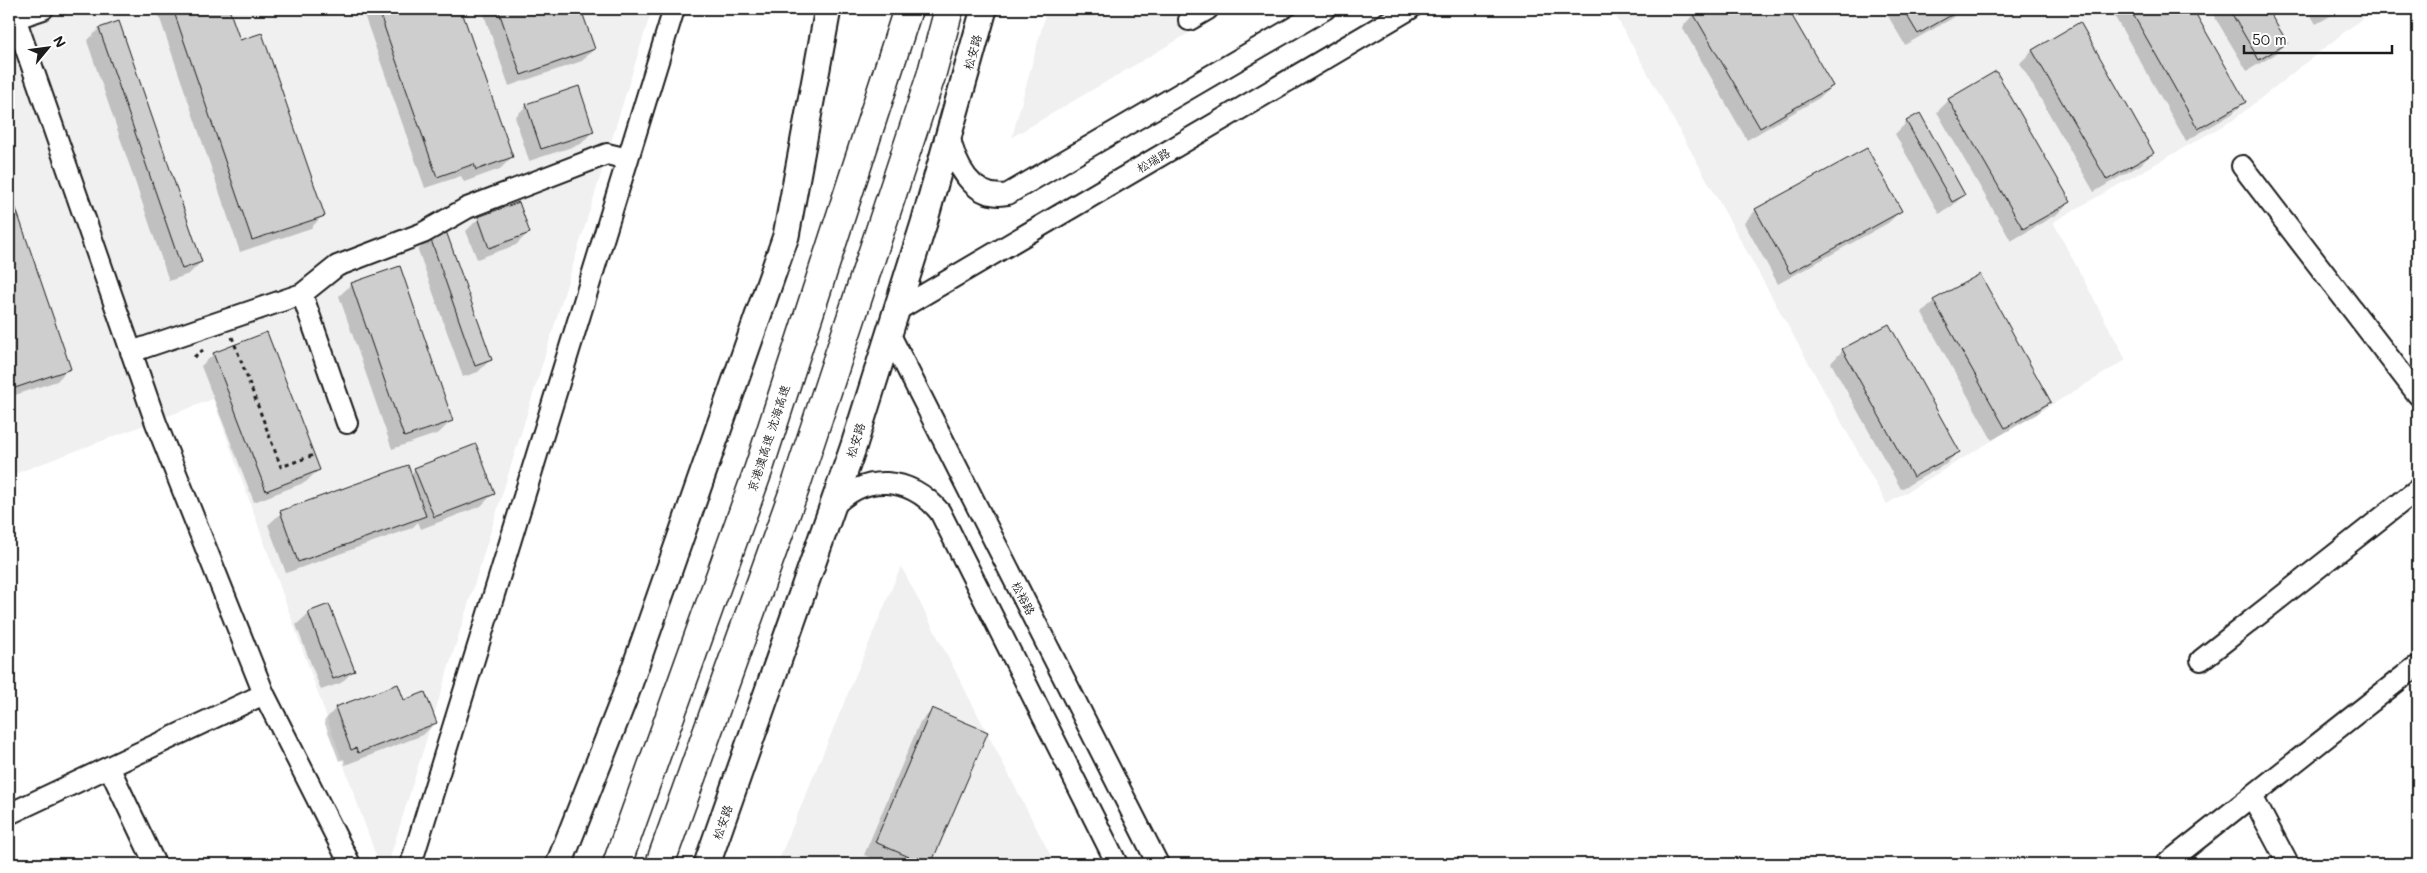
<svg xmlns="http://www.w3.org/2000/svg" width="2427" height="873" font-family="Mali,'LXGW WenKai TC',sans-serif">
	<rect width="100%" height="100%" fill="#fff"/>
	<filter id="ink" filterUnits="userSpaceOnUse"><feTurbulence type="fractalNoise" baseFrequency=".02" numOctaves="2"/><feDisplacementMap in="SourceGraphic" scale="10" xChannelSelector="R" yChannelSelector="G"/><feConvolveMatrix kernelMatrix="1 2 1 2 8 2 1 2 1" color-interpolation-filters="sRGB"/></filter>
	<g filter="url(#ink)">
		<!-- built -->
		<path fill="#f0f0f0" d="M9 9H652L388 864H379L213 399 9 476Z
			M1047 9H1230L1012 137Z
			M1612 9H2374L2233 120 2053 222 2126 360 1887 504Z
			M901 566 1055 864H777Z"/>
		<!-- shadow -->
		<path fill="#0003" d="M166 9H228L239 42 323 215 311 228 240 252 159 16Z
			M362 9H460L512 157 500 169 464 182 461 176 425 188Z
			M482 9H580L594 49 582 61 509 86Z
			M1704 9H1787L1832 86 1819 98 1747 140 1682 27 1694 14Z
			M1884 9H1961L1951 19 1905 45Z
			M2115 9H2191L2245 102 2232 114 2186 141 2112 12Z
			M2210 9H2266L2286 43 2274 55 2247 71Z
			M2307 9H2343L2316 24Z
			M118 23 201 262 189 274 169 281 87 41 99 29Z
			M2032 51 2153 153 2140 165 2094 192 2020 63Z
			M1949 100 2069 202 2057 214 2011 241 1937 112Z
			M527 105 593 131 581 144 529 161 515 117Z
			M1907 122 1964 195 1951 207 1939 214 1895 134Z
			M11 199 69 368 57 381 9 397V200Z
			M1756 210 1901 211 1888 223 1778 284 1744 223Z
			M479 218 529 232 516 245 477 259 466 231Z
			M431 238 490 360 478 372 463 377 418 250Z
			M352 284 452 420 439 433 392 449 339 296Z
			M1934 301 2050 402 2037 414 1992 440 1922 313Z
			M1843 350 1959 451 1946 464 1901 489 1831 363Z
			M214 354 318 470 306 482 254 502 201 366Z
			M415 469 493 494 481 506 421 529 418 522 412 528 286 573 268 525 281 513 410 475Z
			M309 613 353 671 341 683 321 690 296 625Z
			M403 701 435 723 423 735 345 765 344 759 339 761 324 721 336 708Z
			M933 710 986 733 930 864H885L864 855 920 722Z"/>
		<!-- building -->
		<path fill="#cecece" stroke="#1c1c1c" d="M173 9H229L240 40 262 33 325 216 252 240Z
			M378 9H461L513 157 476 170 474 164 437 177Z
			M498 9H581L595 49 521 75Z
			M1702 9H1788L1833 86 1760 128 1693 13Z
			M1903 9H1962L1918 34Z
			M2130 9H2193L2246 102 2198 129Z
			M2229 9H2267L2288 43 2259 60Z
			M119 21 202 262 182 269 99 28Z
			M2080 22 2154 153 2107 180 2032 50Z
			M1996 71 2071 202 2023 229 1948 99Z
			M579 86 594 132 541 149 526 104Z
			M1920 113 1965 195 1952 202 1906 121Z
			M1867 148 1902 211 1790 273 1755 209Z
			M12 197 71 369 9 390V198Z
			M519 202 530 233 489 248 478 217Z
			M446 231 492 360 475 366 430 237Z
			M400 266 453 421 404 437 351 283Z
			M1980 274 2051 402 2005 428 1933 300Z
			M1889 324 1960 452 1913 477 1842 349Z
			M267 332 320 470 266 491 213 353Z
			M476 444 495 494 434 517 414 468Z
			M408 465 426 516 298 562 280 511Z
			M329 604 355 671 333 679 308 612Z
			M398 684 404 700 425 692 437 723 358 753 356 748 351 750 335 707Z
			M932 708 988 732 931 864H925L875 842Z"/>
		<g fill="none" stroke-linecap="round" stroke-linejoin="round">
			<!-- minor casing -->
			<g stroke="#1c1c1c" stroke-width="24">
				<path id="minor" d="M12 9 156 423 264 694 350 864
					M16 18 43 9
					M1189 20 1208 9
					M949 133C954 163 972 201 1008 194L1325 9
					M2242 166 2418 395
					M302 294 337 266 423 233 467 208 607 154 628 159
					M896 311 1410 9
					M889 333 1158 864
					M131 352 302 294 347 423
					M832 508C864 472 910 476 940 512L1117 864
					M2201 660 2418 489
					M109 767 155 864
					M2252 796 2288 864
					M9 814 264 694
					M411 864 674 9
					M2166 864 2414 668"/>
			</g>
			<!-- major casing -->
			<g stroke="#1c1c1c" stroke-width="29">
				<path id="major" d="M559 864 625 696 786 236 828 9
					M707 864 853 448 924 223 984 9"/>
			</g>
			<!-- highway casing -->
			<g stroke="#1c1c1c" stroke-width="31">
				<path id="highway" d="M617 864 759 468 908 9
					M660 864 795 488 931 76 949 9"/>
			</g>
			<!-- path -->
			<path stroke="#1c1c1c" stroke-width="3" stroke-dasharray="4 4" stroke-linecap="butt" d="M232 337 281 467 314 455
				M194 357 203 350"/>
			<!-- minor -->
			<use href="#minor" stroke="#fff" stroke-width="20"/>
			<!-- major -->
			<use href="#major" stroke="#fff" stroke-width="25"/>
			<!-- highway -->
			<use href="#highway" stroke="#fff" stroke-width="28"/>
		</g>
	</g>
	<g text-anchor="middle" dominant-baseline="central" stroke-width="4" stroke-linejoin="round" paint-order="stroke">
		<!-- street labels -->
		<g font-size="12" fill="#1c1c1c" stroke="#fff">
			<text transform="translate(972 52) rotate(-74)">松安路</text>
			<text transform="translate(1153 160) rotate(-30)">松瑞路</text>
			<text transform="translate(768 438) rotate(-72)">京港澳高速 沈海高速</text>
			<text transform="translate(855 440) rotate(-72)">松安路</text>
			<text transform="translate(1024 598) rotate(63)">松裕路</text>
			<text transform="translate(722 822) rotate(-71)">松安路</text>
		</g>
	</g>
	<!-- margin -->
	<rect width="2427" height="873" fill="none" stroke="#fff" stroke-width="30"/>
	<rect x="15" y="15" width="2397" height="843" fill="none" stroke="#1c1c1c" stroke-width="2" filter="url(#ink)"/>
	<!-- north arrow -->
	<g transform="translate(48 48) rotate(61)" stroke="#ffffff" stroke-width="4" paint-order="stroke">
	<path d="M0-4L9 19L0 12L-9 19Z" fill="#1c1c1c"/>
	<text y="-8" font-size="14" font-weight="bold" text-anchor="middle" fill="#1c1c1c">N</text>
	</g>
	<!-- scale -->
	<path d="M2244 45v8h148v-8" fill="none" stroke="#1c1c1c" stroke-width="2.5"/>
	<text x="2252" y="45" font-size="15" fill="#1c1c1c" stroke="#ffffff" stroke-width="4" paint-order="stroke">50 m</text>
</svg>
